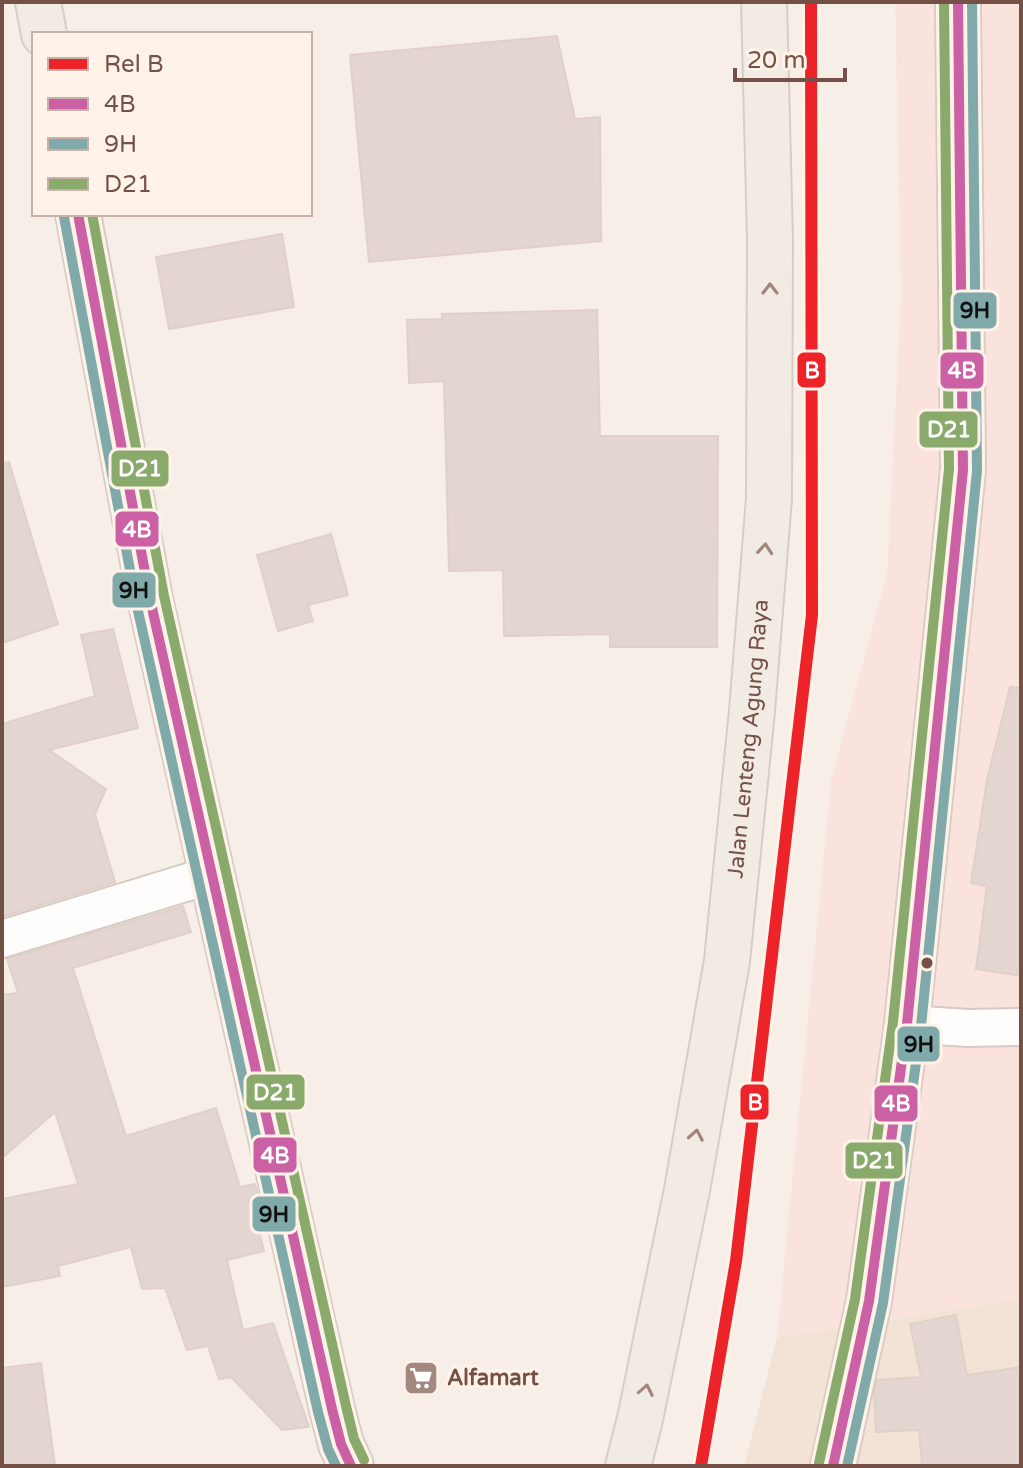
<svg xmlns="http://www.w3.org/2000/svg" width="1023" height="1468" font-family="'Varela Round',sans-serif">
	<rect width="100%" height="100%" fill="#f7efe7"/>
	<!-- residential -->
	<path fill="#f3e3d7" d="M1021 1299V1466H744L777 1337Z"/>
	<!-- commercial -->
	<path fill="#fbe3dd" d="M895 2H1021V1299L777 1337 831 780 887 573 901 293Z"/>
	<!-- building -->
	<path fill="#e3d5cf" stroke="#e0d0c9" stroke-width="2" d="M557 36 575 119 600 117 601 241 369 262 350 55Z
		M282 234 294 307 169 329 156 257Z
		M597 310 600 436H718L717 647H610V634L504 636 503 570 449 571 444 381 409 383 407 320 442 319V314Z
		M9 462 58 624 2 643V463Z
		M331 534 348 595 308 605 313 621 278 631 257 555Z
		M113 629 138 728 49 750 106 789 95 814 115 882 2 917V724L95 696 81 635Z
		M1010 687 1021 688V976L976 969 987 886 971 883 987 780Z
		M183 906 191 932 73 968 126 1136 216 1108 240 1187 255 1184 263 1214 255 1216 264 1251 227 1260 243 1330 273 1323 309 1427 282 1430 231 1377 219 1379 208 1346 187 1350 165 1288 142 1289 131 1247 58 1266 60 1276 2 1287V1199L78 1184 55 1112 2 1158V995L18 993 7 959Z
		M956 1315 967 1375 1021 1367V1466H922L919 1430 876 1432 874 1393 877 1380 921 1377 910 1324Z
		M41 1363 55 1466H2V1368Z"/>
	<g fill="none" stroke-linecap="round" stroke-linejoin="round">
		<!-- minor casing -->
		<g stroke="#d5cac5" stroke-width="40">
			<path id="minor" d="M2 939 211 875
				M907 1024 968 1028 1021 1027"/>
		</g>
		<!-- primary casing -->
		<g stroke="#d8ccc7" stroke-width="48">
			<g id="primary">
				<path d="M38 2 44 34"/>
				<path d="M78 214 150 599 332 1409 341 1444 351 1466"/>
				<path id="s1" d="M628 1466 640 1419 687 1190 727 961 752 711 769 498 770 240 764 2"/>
				<path d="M833 1466 869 1301 907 1024 963 470 958 2"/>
			</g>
		</g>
		<!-- minor -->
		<use href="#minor" stroke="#fefdfb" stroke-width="36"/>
		<!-- primary -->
		<use href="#primary" stroke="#f2ebe4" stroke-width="44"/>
		<!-- bus-1 casing -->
		<g stroke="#fff2e8" stroke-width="16">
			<path id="bus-1" d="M78 214 150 599 332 1409 341 1444 351 1466
				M833 1466 869 1301 907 1024 963 470 958 2"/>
		</g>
		<!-- bus-2 casing -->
		<g stroke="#fff2e8" stroke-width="16">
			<path id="bus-2" d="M64 217 136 602 318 1412 328 1449 336 1466
				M847 1466 883 1303 921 1026 977 471 972 2"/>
		</g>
		<!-- bus-3 casing -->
		<g stroke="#fff2e8" stroke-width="16">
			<path id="bus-3" d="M92 214 164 596 346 1406 354 1439 364 1460
				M819 1463 855 1299 893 1022 949 469 944 2"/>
		</g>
		<!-- bus-1 -->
		<use href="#bus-1" stroke="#cb60a4" stroke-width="10"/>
		<!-- bus-2 -->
		<use href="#bus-2" stroke="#80aaaa" stroke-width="10"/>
		<!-- bus-3 -->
		<use href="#bus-3" stroke="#89aa6a" stroke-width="10"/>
		<!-- rail-1 casing -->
		<g stroke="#fff2e8" stroke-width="18">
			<path id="rail-1" d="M701 1466 736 1261 812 615 811 2"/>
		</g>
		<!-- rail-1 -->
		<use href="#rail-1" stroke="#ec2329" stroke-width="12"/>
	</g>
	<!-- one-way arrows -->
	<defs><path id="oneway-chevron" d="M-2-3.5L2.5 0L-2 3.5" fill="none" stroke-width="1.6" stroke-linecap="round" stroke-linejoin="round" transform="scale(2)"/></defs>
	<g stroke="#a1867e">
		<use href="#oneway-chevron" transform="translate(770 289) rotate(-90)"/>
		<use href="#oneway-chevron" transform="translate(765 549) rotate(-85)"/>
		<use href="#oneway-chevron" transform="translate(696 1135) rotate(-80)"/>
		<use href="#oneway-chevron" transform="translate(646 1390) rotate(-79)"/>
	</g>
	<!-- icons -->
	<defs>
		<g id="supermarket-square" transform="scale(1.8)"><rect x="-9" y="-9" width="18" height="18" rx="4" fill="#a2887f" stroke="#fff2e8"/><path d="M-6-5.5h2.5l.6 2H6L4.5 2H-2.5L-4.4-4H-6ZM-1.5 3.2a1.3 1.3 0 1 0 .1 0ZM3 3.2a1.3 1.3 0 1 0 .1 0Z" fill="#fff"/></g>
	</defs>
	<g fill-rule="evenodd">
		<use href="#supermarket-square" x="421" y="1378"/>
	</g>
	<!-- markers -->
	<circle fill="#755047" stroke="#fff2e8" stroke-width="3" cx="927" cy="963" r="7"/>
	<g text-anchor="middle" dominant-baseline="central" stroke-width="7" stroke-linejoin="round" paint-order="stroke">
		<!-- street labels -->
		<g font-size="22" fill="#755047" stroke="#fff2e8">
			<text stroke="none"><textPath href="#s1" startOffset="738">Jalan Lenteng Agung Raya</textPath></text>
		</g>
		<!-- poi labels -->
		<g font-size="22" font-weight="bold" fill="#755047" stroke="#fff2e8" text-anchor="start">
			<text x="447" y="1378">Alfamart</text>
		</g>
	</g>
	<g stroke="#fff2e8" stroke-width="3">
		<rect x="952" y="291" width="46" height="39" rx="8" fill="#80aaaa"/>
		<rect x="796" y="351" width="31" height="38" rx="8" fill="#ec2329"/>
		<rect x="939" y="351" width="46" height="39" rx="8" fill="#cb60a4"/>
		<rect x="918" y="410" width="61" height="39" rx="8" fill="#89aa6a"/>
		<rect x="110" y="449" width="60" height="39" rx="8" fill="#89aa6a"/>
		<rect x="114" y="510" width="46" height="38" rx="8" fill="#cb60a4"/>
		<rect x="111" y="571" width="46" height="38" rx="8" fill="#80aaaa"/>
		<rect x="896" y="1025" width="45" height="38" rx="8" fill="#80aaaa"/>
		<rect x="245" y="1073" width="61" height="38" rx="8" fill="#89aa6a"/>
		<rect x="739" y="1083" width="31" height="38" rx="8" fill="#ec2329"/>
		<rect x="873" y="1084" width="46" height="39" rx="8" fill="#cb60a4"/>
		<rect x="252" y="1136" width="46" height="38" rx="8" fill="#cb60a4"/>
		<rect x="844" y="1141" width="60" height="39" rx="8" fill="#89aa6a"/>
		<rect x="251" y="1195" width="46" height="38" rx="8" fill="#80aaaa"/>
	</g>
	<g font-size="22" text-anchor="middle" font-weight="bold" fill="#fff">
		<text x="812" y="378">B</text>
		<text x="962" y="378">4B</text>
		<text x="949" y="437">D21</text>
		<text x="140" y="476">D21</text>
		<text x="137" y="537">4B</text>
		<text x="275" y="1100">D21</text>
		<text x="755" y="1110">B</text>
		<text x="896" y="1111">4B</text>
		<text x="275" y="1163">4B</text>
		<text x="874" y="1168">D21</text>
	</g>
	<g font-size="22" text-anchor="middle" font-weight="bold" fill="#111">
		<text x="975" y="318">9H</text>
		<text x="134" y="598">9H</text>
		<text x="919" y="1052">9H</text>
		<text x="274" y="1222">9H</text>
	</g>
	<!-- border -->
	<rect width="1023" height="1468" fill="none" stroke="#755047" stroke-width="8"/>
	<!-- legend -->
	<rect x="32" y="32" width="280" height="184" fill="#fff2e8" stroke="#c8b1a8" stroke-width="2"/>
	<rect x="48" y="58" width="40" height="12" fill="#ec2329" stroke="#c8b1a8" stroke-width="2"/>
	<text x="104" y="72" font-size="24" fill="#755047">Rel B</text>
	<rect x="48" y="98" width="40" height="12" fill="#cb60a4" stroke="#c8b1a8" stroke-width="2"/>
	<text x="104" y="112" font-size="24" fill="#755047">4B</text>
	<rect x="48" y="138" width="40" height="12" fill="#80aaaa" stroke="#c8b1a8" stroke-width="2"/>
	<text x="104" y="152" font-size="24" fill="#755047">9H</text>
	<rect x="48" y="178" width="40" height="12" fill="#89aa6a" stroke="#c8b1a8" stroke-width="2"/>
	<text x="104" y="192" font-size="24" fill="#755047">D21</text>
	<!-- scale -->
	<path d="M735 68v12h110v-12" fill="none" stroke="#755047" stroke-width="4"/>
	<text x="747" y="68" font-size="24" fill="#755047" stroke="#fff2e8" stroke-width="6" paint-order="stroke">20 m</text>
</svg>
